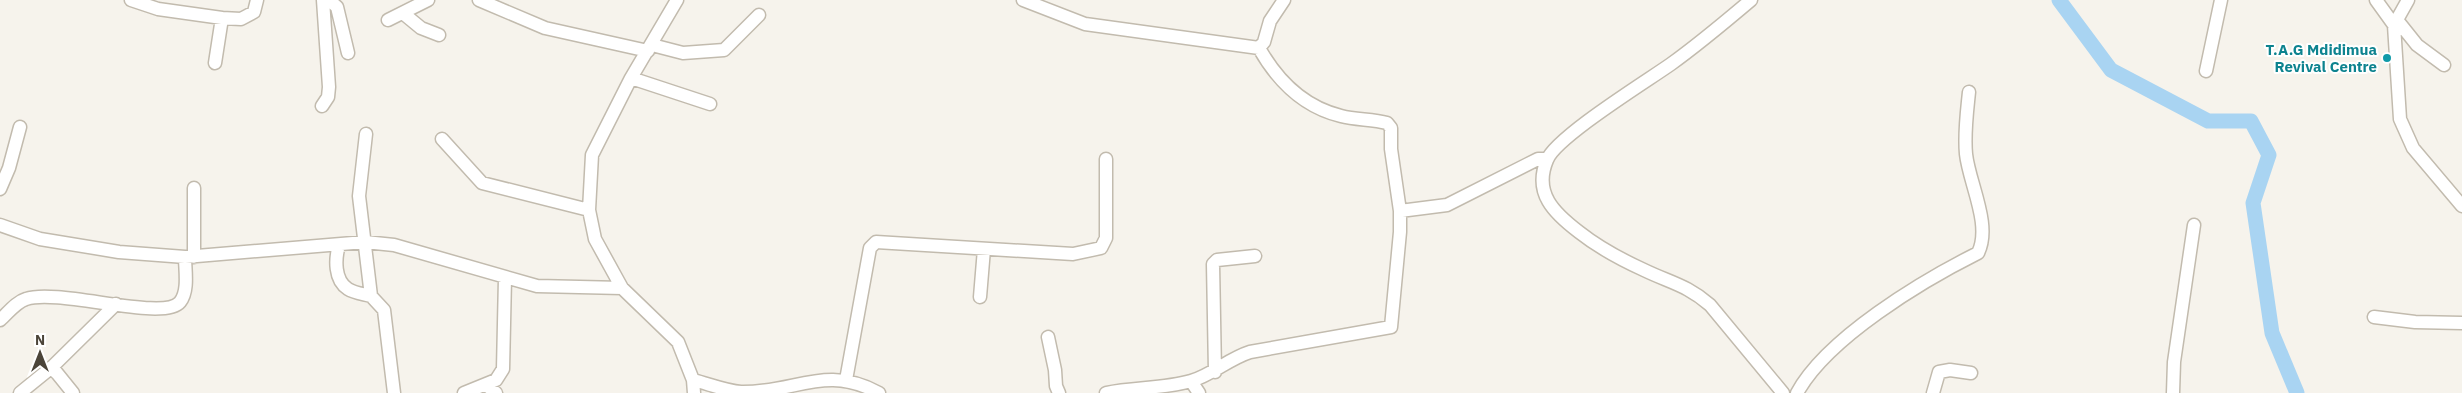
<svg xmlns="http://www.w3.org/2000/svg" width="2462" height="393" font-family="'IBM Plex Sans',sans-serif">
	<rect width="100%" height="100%" fill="#f6f3ec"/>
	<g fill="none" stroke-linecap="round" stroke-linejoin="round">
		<!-- river -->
		<path stroke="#a9d4f2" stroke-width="15" d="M2059 0 2111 70 2208 121H2251L2269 155 2253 203 2272 333 2297 393"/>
		<!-- minor casing -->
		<g stroke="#c2bbae" stroke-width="15">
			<path id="minor" d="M131 0 158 9 222 18 241 19 254 12 257 0
				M329 0 337 7 348 53
				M479 0 545 28 648 51
				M677 0 631 78 592 155 589 210 595 239 622 288 678 342 693 380 694 393
				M1023 0 1085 24 1259 48 1264 42 1270 21 1284 0
				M1751 0C1725 22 1699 44 1671 64 1647 81 1556 137 1547 160 1533 193 1554 213 1579 232 1598 247 1622 260 1644 270 1671 283 1687 285 1710 305L1783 393
				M2376 0 2394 25
				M2408 0 2394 25 2400 119 2413 148 2462 206
				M404 14 421 28 439 35
				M388 20 428 0
				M2397 20 2417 45 2444 65
				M652 45 683 53 724 50 759 15
				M215 63 222 18
				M2206 71 2221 0
				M631 78 710 104
				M322 106 328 97 329 87 323 0
				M366 134 359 196 371 296 384 310 394 393
				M442 139 482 183 589 210
				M0 189 9 168 20 127
				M1400 211 1447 205 1538 159H1547
				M0 225 40 239 119 252 185 257 365 242 394 245 537 286 622 288
				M339 245C335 259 334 280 348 289 354 293 364 294 371 296
				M194 257V188
				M980 297 984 249
				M2374 317 2415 322 2462 323
				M0 320C8 313 16 302 26 299 58 288 164 322 180 302 189 291 185 270 185 257
				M1048 337 1055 370 1056 386 1059 393
				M52 367 73 393
				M1215 372 1213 264 1217 260 1255 256
				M693 380C709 384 726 391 741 392 796 393 825 364 879 393
				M846 380 870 248 876 242 1073 254 1101 248 1106 238V159
				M1191 381 1199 393
				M486 385 496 393
				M20 393 52 367 116 304
				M464 393 496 380 503 369 505 278
				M1106 393C1134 387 1163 389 1191 381 1212 375 1228 359 1250 352L1391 327 1400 232V211L1391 149V128L1387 123C1372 119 1356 120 1341 116 1304 107 1277 80 1259 48
				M1797 393C1827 338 1922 281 1978 253 1992 225 1969 183 1966 154 1964 133 1967 112 1969 92
				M1933 393 1939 372 1950 370 1971 373
				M2173 393 2174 362 2194 225"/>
		</g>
		<!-- minor -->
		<use href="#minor" stroke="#fff" stroke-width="12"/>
	</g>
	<!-- markers -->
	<circle fill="#0f9aa8" stroke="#fff" stroke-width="2" cx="2387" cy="58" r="5"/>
	<g text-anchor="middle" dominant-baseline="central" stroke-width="4" stroke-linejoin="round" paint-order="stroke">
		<!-- culture labels -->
		<g font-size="15" font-weight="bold" fill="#0d838f" stroke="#fff" text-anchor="end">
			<text x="2377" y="49">T.A.G Mdidimua<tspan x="2377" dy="17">Revival Centre</tspan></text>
		</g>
	</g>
	<!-- north arrow -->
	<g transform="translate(40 353)" stroke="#ffffff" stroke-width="4" paint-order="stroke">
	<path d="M0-4L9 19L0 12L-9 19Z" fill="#4b4439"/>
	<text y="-8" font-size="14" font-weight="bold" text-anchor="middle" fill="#4b4439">N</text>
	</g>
</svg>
